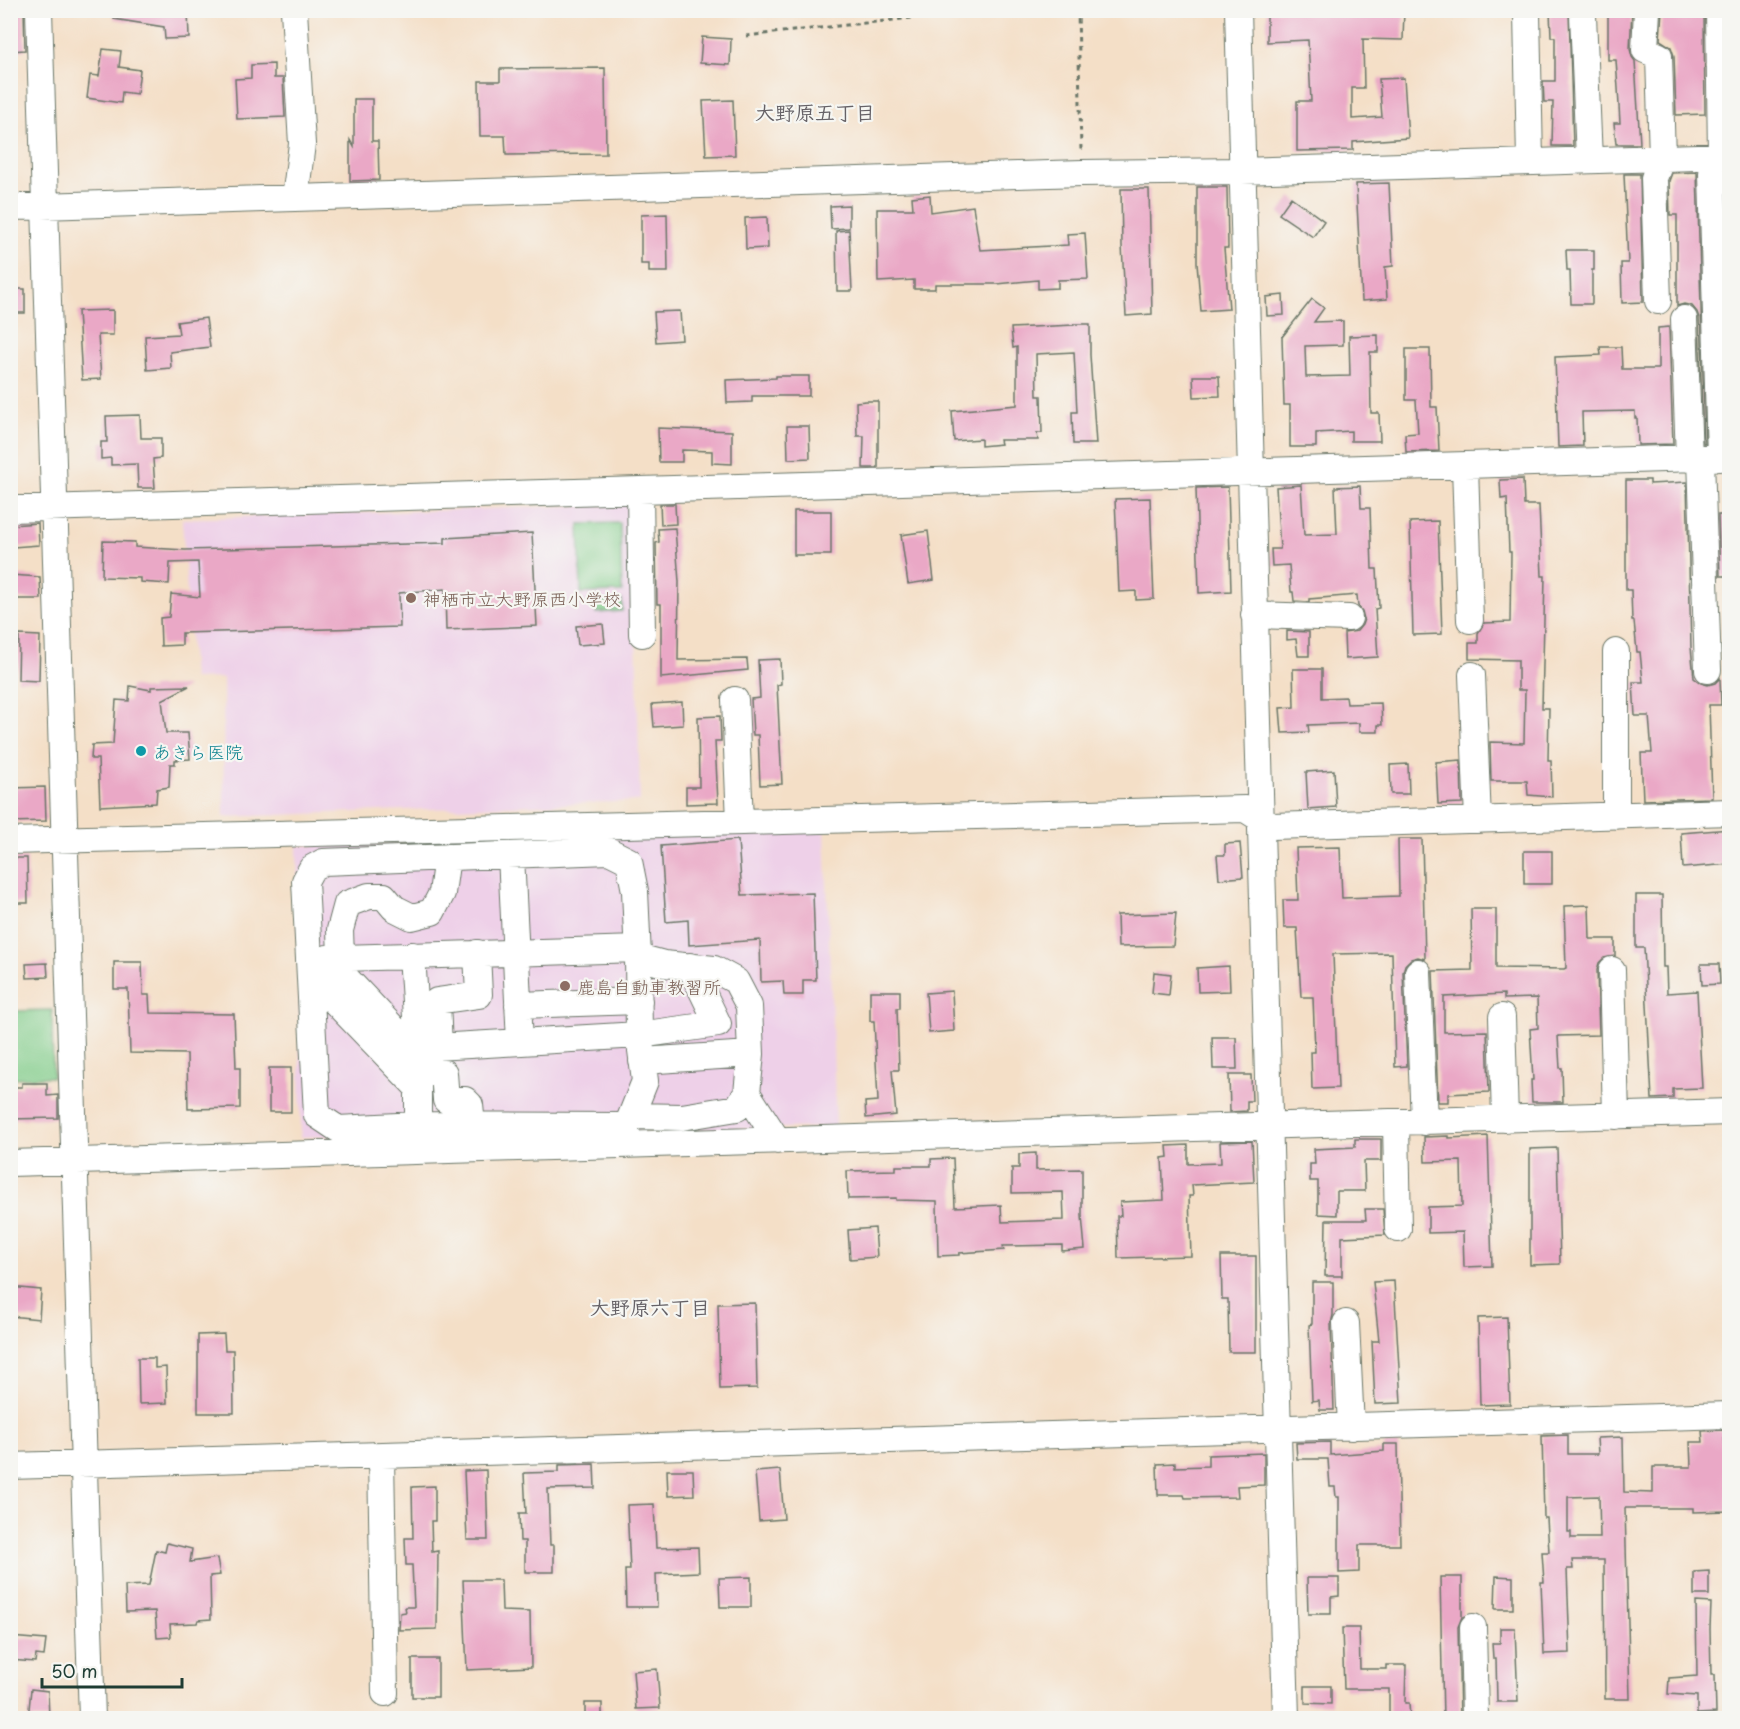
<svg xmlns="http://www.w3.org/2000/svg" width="1740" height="1729" font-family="'Playpen Sans','Klee One',sans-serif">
	<rect width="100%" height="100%" fill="#f6f6f2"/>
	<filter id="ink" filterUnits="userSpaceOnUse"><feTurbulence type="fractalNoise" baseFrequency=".0167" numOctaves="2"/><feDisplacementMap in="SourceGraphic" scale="12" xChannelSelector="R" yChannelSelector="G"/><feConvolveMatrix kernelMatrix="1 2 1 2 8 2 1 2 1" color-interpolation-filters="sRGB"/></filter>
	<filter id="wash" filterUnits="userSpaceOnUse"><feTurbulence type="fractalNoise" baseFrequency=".008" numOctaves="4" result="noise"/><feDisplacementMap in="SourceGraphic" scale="24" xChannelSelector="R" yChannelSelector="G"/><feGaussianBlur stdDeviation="1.35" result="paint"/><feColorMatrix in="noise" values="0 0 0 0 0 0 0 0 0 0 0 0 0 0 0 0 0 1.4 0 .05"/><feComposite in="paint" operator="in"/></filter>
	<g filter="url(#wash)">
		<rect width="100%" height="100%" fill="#f4dfc7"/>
		<!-- built -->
		<path fill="#eed0e8" d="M633 504 640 801 224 817 223 678 193 679 182 519Z
			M825 831 836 1127 301 1137 297 846Z"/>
		<!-- green -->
		<path fill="#82cc8a" stroke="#50845f" stroke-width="1.5" d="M620 523 622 592 581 593 579 524Z
			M622 600V611L596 613 595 602Z
			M52 1010 53 1077 11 1078V1011Z"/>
		<g id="blocks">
			<!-- building -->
			<path fill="#eaa8c6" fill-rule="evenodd" d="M10 10H24L25 50 10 51Z
				M115 10H188L189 38 165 39 164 27 114 19Z
				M1267 10H1404L1403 40 1363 39 1364 88H1352V119L1382 117 1379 79 1404 78 1408 138 1353 142V150L1297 151V101H1311L1308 40 1267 42Z
				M1550 10 1569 11 1573 146H1552L1553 102H1544L1543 81H1555V37H1551Z
				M1608 10H1632L1630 49 1632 57 1635 61 1640 144H1616L1614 123H1620L1618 88 1616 60H1608Z
				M1662 10H1686V14H1704L1705 114 1676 115 1674 56 1671 47 1660 40Z
				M702 37 731 39 730 65 700 63Z
				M103 49 121 51 119 67 140 70 137 94 122 92 121 103 87 98 90 75 99 76Z
				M274 64V78H283L285 117 237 119 235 79 251 78V65Z
				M605 68 606 154 506 155 505 136H480L479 81H500V69Z
				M354 99H372V141H378L379 180 350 181V140L354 147Z
				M733 100 735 155 706 156 703 101Z
				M1697 172 1705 443H1703L1699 318 1697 312 1692 306 1684 304 1677 306V215H1670L1669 181 1672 173Z
				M1624 174H1640L1643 302 1622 303 1621 263H1628Z
				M1389 183 1393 266 1385 267 1387 299 1362 301 1356 184Z
				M1197 187H1227L1228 248H1224L1229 309 1201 311 1197 263Z
				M1121 189H1149L1152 314 1126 316 1122 246Z
				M930 195 931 212 973 206 980 250 1068 245 1067 234 1085 233 1088 279 1058 280V288L1038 289V280L997 284H935V289H914V280L878 282 877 209H913L912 197Z
				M1291 197 1324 221 1313 237 1279 214Z
				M849 205V228L831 229 830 206Z
				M667 214 668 272H649V264H641V215Z
				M767 217 768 248 746 249 745 218Z
				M849 230 852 291H837L836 231Z
				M1566 250H1594V270H1592V304H1571L1570 270H1567Z
				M10 289H25V313H10Z
				M1283 295 1284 315 1267 316 1266 297Z
				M1312 299 1324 308 1314 322 1343 321V345L1305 346 1306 377 1350 376 1349 336 1378 335V352H1370L1371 413H1379L1380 441H1351V431L1316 433V447H1290V405H1284L1282 337Z
				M113 310V335H98L101 379 82 380 78 311Z
				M680 311 682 340 656 342 654 312Z
				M206 318 210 347 170 352 171 368 147 370 145 336 179 334 177 322Z
				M1074 324H1090V355L1096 444H1073L1072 412H1077L1074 352 1036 354 1037 396H1041L1042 433H1037L1038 440H1000L1001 444 981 446V439L954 441 952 411 1017 405V347L1013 348 1011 328 1074 325Z
				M1669 327 1673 444 1638 445 1637 418H1635V411L1582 412 1583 446 1558 447 1555 357 1601 355 1600 347H1621L1622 369H1658V328Z
				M1406 349H1430L1431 407H1437L1439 451 1406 452 1405 434 1418 433 1416 400H1406Z
				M776 376H809V396H752V402L727 403 726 380 776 378Z
				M1193 376H1219L1220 396 1194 397Z
				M866 401H878V468H863L864 436H857L856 402Z
				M140 415 141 438H161V458L153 459 155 488H138L137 464 111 465V458L101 459V442H107L106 416Z
				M787 426H809L810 458 788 459Z
				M658 428 732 431V464L712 463V451L682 450V462H659Z
				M1523 479 1524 505H1539L1542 576H1545L1542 708H1549L1548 760H1551L1552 797 1528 795 1527 781H1491L1490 742 1524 743 1525 690H1518V660L1469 659V643H1478V633L1484 623 1510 622 1511 552H1509L1507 498 1501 499 1500 480Z
				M1626 480H1650V484L1687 482 1691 647 1694 678 1701 683 1708 685 1715 683 1720 678 1721 705H1709L1712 798 1643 800 1641 753H1652L1649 716H1635L1633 682H1643L1640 652H1637L1634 621H1632L1631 590H1626Z
				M1301 485 1304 535 1337 534 1335 487 1360 486 1361 508H1370L1372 569H1377L1379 608 1375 609 1378 657 1345 659 1344 633 1357 631 1362 625 1364 619 1362 611 1358 606 1357 595 1309 599V602L1294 601 1293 592H1291L1289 565 1272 566 1271 549H1280L1276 487Z
				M1228 487 1231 591 1199 593 1196 488Z
				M1150 498 1154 599 1136 600V591L1119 592 1115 499Z
				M660 504H675L676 524 661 525Z
				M794 511H831V555H794Z
				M1718 515H1730V576H1720Z
				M1438 521 1442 634 1413 635 1410 522Z
				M38 523 39 545 13 547 12 525Z
				M675 528 679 582 678 660 747 659 748 670 661 678V604H657L656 543 659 542 658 529Z
				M928 531 934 580 908 584 901 535Z
				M532 533 537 626 446 630 445 589 399 593 400 627 182 633V645L161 646 160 618 169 617 171 594 200 597 198 562 170 563 169 584 140 582V578L102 577 103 541 135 542V547L185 550 445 543V538Z
				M10 575 40 577 41 599H10Z
				M603 624 605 643 578 645 576 626Z
				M1287 631 1309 632V656H1298L1296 639 1287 640Z
				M19 635 40 636 39 681 18 680Z
				M780 659 781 684 777 685 782 784 760 785 758 735H753L751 699 760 698 758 660Z
				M1293 669H1322V698L1346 697 1347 704 1381 703 1382 725H1378V732H1359V723L1308 725 1309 732 1282 733 1280 708 1294 707Z
				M130 686 151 690V687L189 686 162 700 166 733H188L190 759 175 760V764H170L169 787 157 789 156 803 100 806 98 759H91L92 745 113 744 116 700 129 701Z
				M682 702 683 725 654 727 652 704Z
				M720 716 721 741H715L718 803 686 804V787H699L698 717Z
				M1461 760 1462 803 1438 804 1436 762Z
				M1408 764 1409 794H1391L1390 765Z
				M1334 770 1336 807 1308 809 1306 772Z
				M45 787 46 821 10 822V788Z
				M1730 829V864L1683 868 1681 833Z
				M1398 839H1422L1425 959 1418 957 1411 959 1405 965 1403 972 1407 1066 1395 1067 1392 953 1333 954 1338 1088 1312 1089 1311 1052H1315L1313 997H1301L1297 928H1284L1283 900H1298L1296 848 1340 847 1342 898 1399 896Z
				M738 840 742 895 813 893 816 980H803V995H784L783 981 761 982 760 940 689 945 688 920 666 922 661 846Z
				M1240 843 1243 877 1219 879 1217 855H1225V844Z
				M1524 851H1552V884H1524Z
				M10 858H27L28 903H10Z
				M1636 895H1662L1663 967H1666L1667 993 1697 991 1702 1088 1673 1089V1098L1652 1099 1644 948H1636Z
				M1589 905 1590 939H1615V956L1604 958 1599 963 1597 970 1599 1035 1558 1036 1560 1068H1562L1563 1102H1532L1531 1080H1533L1530 1029 1538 1028 1537 998 1504 999V994L1444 997V1032L1487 1031 1489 1092 1448 1094V1102H1438L1433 971 1472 970 1471 909H1496V968L1564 969 1566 968 1564 906Z
				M1176 913 1173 946 1118 947 1117 915Z
				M114 962H142L143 995H149L150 1013 234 1014 236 1068H240V1108L188 1109 187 1054 130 1053 128 989H114Z
				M47 963 48 977 27 978 26 964Z
				M1701 964H1719L1720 984 1702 985Z
				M1229 966 1230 991 1198 992 1197 968Z
				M1154 972 1171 974 1169 995 1152 993Z
				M870 991H900V1008H897L899 1070H892L896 1115 866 1118 865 1102 878 1101 874 1021H870Z
				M952 991 954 1031 929 1033 926 993Z
				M1212 1037H1236L1237 1069H1213Z
				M269 1068H291V1112H269Z
				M1229 1075H1251L1252 1101H1247V1111L1230 1112Z
				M22 1083H47V1096L58 1095V1118L10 1119V1087H22Z
				M1449 1136V1138L1488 1136 1492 1266 1464 1267 1463 1232 1428 1233V1207L1462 1206 1461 1161 1425 1162 1424 1137Z
				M1355 1139H1381V1161H1364L1365 1191H1337V1215L1318 1214V1181H1310V1164H1315L1314 1149 1355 1147Z
				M1252 1141 1254 1182 1192 1185 1193 1196H1189L1191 1256 1118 1258 1117 1216H1121L1120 1202 1164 1200 1162 1158 1168 1157 1167 1146 1188 1145V1164L1221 1163 1220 1142Z
				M1557 1148 1560 1264 1530 1265V1149Z
				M1036 1153V1170L1082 1169V1216L1085 1249 1062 1251V1245L1003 1246 1004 1250 959 1253V1255L938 1256 937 1201 896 1200V1198L848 1199 847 1171 896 1170V1166H931V1159L953 1158 955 1207 1001 1205 1002 1222 1064 1220 1063 1192 1012 1193V1168H1019V1154Z
				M1365 1209H1383L1385 1235 1342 1237V1276H1325L1326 1220H1366Z
				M875 1228 877 1257 850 1259 848 1230Z
				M1221 1256H1256V1352H1229L1228 1299H1222Z
				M1394 1281 1401 1403 1375 1404 1372 1341H1379L1373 1282Z
				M1312 1282H1333V1315L1331 1324 1334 1410H1320L1319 1400 1312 1401 1309 1325 1312 1324Z
				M10 1287 41 1290 39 1319 10 1316Z
				M755 1303 757 1388 720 1389 718 1304Z
				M1507 1317 1510 1404 1480 1405 1478 1318Z
				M224 1334 225 1350H233L234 1413H198V1335Z
				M138 1358H155V1368L166 1367 167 1403 139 1404Z
				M1724 1430 1728 1511 1693 1512V1508H1625L1630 1699H1605L1604 1560H1572L1573 1569H1567L1570 1653 1544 1654 1541 1582H1544L1542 1552H1549L1547 1518H1544L1542 1436 1568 1435V1454H1598L1597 1438 1623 1437 1624 1492 1653 1493V1467H1691L1690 1442H1703L1702 1431ZM1599 1496 1600 1538H1571V1532H1568V1497Z
				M1330 1442V1455L1384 1451V1444H1398L1400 1545H1359V1572L1339 1573V1497H1336L1335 1487H1330L1328 1459H1297L1296 1443Z
				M1264 1453V1485L1237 1486 1238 1497 1185 1498 1184 1495H1158L1157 1464 1175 1463V1467L1208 1466V1455Z
				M594 1464 595 1488 548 1489 550 1545H554V1572H525V1541H520L519 1513H526L524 1473 559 1472V1465Z
				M486 1470 488 1540H467L464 1471Z
				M667 1470H693L694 1495 668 1496Z
				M780 1470 784 1519 759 1521 755 1472Z
				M435 1486V1521H431L432 1552 438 1551 437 1629 399 1630 400 1613 406 1612 405 1607H414L412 1565H406L405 1538H413L412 1487Z
				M654 1504 656 1548 698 1547 699 1572 656 1574 657 1607H626L625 1570H630L627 1505Z
				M167 1543 192 1549 190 1562 217 1558 220 1575 210 1576 211 1619 198 1620 197 1623 170 1624 171 1637 157 1638 155 1611 126 1612 125 1586 149 1585 156 1550 165 1552Z
				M1709 1571V1595H1694V1572Z
				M1496 1576 1513 1577V1609H1495Z
				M751 1577V1607H720L719 1578Z
				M1440 1577H1462V1617L1458 1627 1460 1719H1443Z
				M1307 1578H1339V1596L1331 1597V1614H1308Z
				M463 1580H501L502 1611 530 1612 531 1667 467 1670Z
				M1696 1602 1711 1603 1710 1629 1711 1675H1715L1716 1713 1697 1714V1696L1668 1694 1669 1678 1697 1676Z
				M1342 1628H1359L1360 1669H1386V1665H1406L1405 1703H1409L1410 1719H1389V1689H1344Z
				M1500 1628H1515L1518 1702H1497L1496 1658H1493L1492 1643H1500Z
				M10 1637 46 1640 44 1656 36 1655 35 1662 10 1660Z
				M412 1659H438V1697H412Z
				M657 1669 660 1708 636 1709 633 1671Z
				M1305 1686H1331V1704L1305 1703Z
				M31 1689 48 1691 49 1719H28Z
				M585 1703H602V1719H585Z"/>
		</g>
	</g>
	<g filter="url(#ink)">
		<use href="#blocks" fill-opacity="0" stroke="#6a7667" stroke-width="1.5"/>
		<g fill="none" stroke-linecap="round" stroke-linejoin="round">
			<!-- minor casing -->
			<g stroke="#6a7667" stroke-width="28">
				<path id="minor" d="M39 10C59 580 73 1149 92 1718
					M294 10 302 144 295 198
					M1238 10 1286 1718
					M1647 10 1645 50 1659 56 1662 158 1654 178 1658 301
					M1719 10 1721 156 1712 173 1720 458
					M1527 13 1530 162
					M1583 15 1589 160
					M10 207 1082 173 1242 171 1730 156
					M1684 319 1689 459
					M1701 459 1708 670
					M1465 466 1470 620
					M640 491 642 634
					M10 509 1730 457
					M1254 615 1349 618
					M1616 652V816
					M1472 675 1478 820
					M735 700 740 822
					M10 841 1245 809 1272 826 1730 812
					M609 851 629 861 635 891 638 957 664 964 714 969 736 981 749 1006 751 1054 747 1093 737 1108 682 1117 631 1116 645 1081 639 1035 418 1048V1125L338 1129 317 1115 305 881 312 868 323 862Z
					M511 855 520 1042
					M412 955 418 1048
					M638 957 639 1035 718 1024 690 966
					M327 958 418 1054
					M341 958 340 930 347 904 369 896H384L394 908 412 917 432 912 442 893 447 857
					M309 959 638 949
					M1612 970 1616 1116
					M1418 972 1424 1122
					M310 976 418 1088
					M518 1005 639 1001
					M1502 1017 1505 1119
					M439 1047 437 1001 479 995 477 953
					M642 1061 751 1054
					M418 1073H444L446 1100H465L470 1105 472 1125
					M747 1093 778 1141
					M1396 1123 1398 1229
					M418 1125 627 1126 631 1116
					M10 1163 1730 1112
					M1346 1323 1351 1427
					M381 1456 385 1693
					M10 1466 1730 1415
					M1473 1627 1475 1718"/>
			</g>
			<!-- path -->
			<path stroke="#6a7667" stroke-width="3" stroke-dasharray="4.5 4.5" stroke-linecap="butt" d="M1078 10 1081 151
				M746 36 930 16 1008 10"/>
			<!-- minor -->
			<use href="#minor" stroke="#fff" stroke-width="26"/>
		</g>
	</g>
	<!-- markers -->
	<g fill="#8d6e63" stroke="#f6f6f2" stroke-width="2">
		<circle cx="411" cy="598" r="6"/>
		<circle cx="565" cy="986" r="6"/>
	</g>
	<circle fill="#0f9aa8" stroke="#f6f6f2" stroke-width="2" cx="141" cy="751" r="6"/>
	<g text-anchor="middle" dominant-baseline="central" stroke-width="4.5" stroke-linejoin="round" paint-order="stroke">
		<!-- education labels -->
		<g font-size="18" fill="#785e54" stroke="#f6f6f2" text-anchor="start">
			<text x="423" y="598">神栖市立大野原西小学校</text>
			<text x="577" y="986">鹿島自動車教習所</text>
		</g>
		<!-- culture labels -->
		<g font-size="18" fill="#0d838f" stroke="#f6f6f2" text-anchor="start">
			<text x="153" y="751">あきら医院</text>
		</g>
		<!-- neighbourhood labels -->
		<g font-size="20" font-weight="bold" fill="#666267" stroke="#f6f6f2">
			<text x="815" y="112">大野原五丁目</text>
			<text x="650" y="1307">大野原六丁目</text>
		</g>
	</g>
	<!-- margin -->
	<rect width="1740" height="1729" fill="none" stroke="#f6f6f2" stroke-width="36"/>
	<!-- scale -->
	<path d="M42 1678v9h140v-9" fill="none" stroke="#1f3d34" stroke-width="3"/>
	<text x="51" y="1678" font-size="18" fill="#1f3d34" stroke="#f6f6f2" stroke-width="4.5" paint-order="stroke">50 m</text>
</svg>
